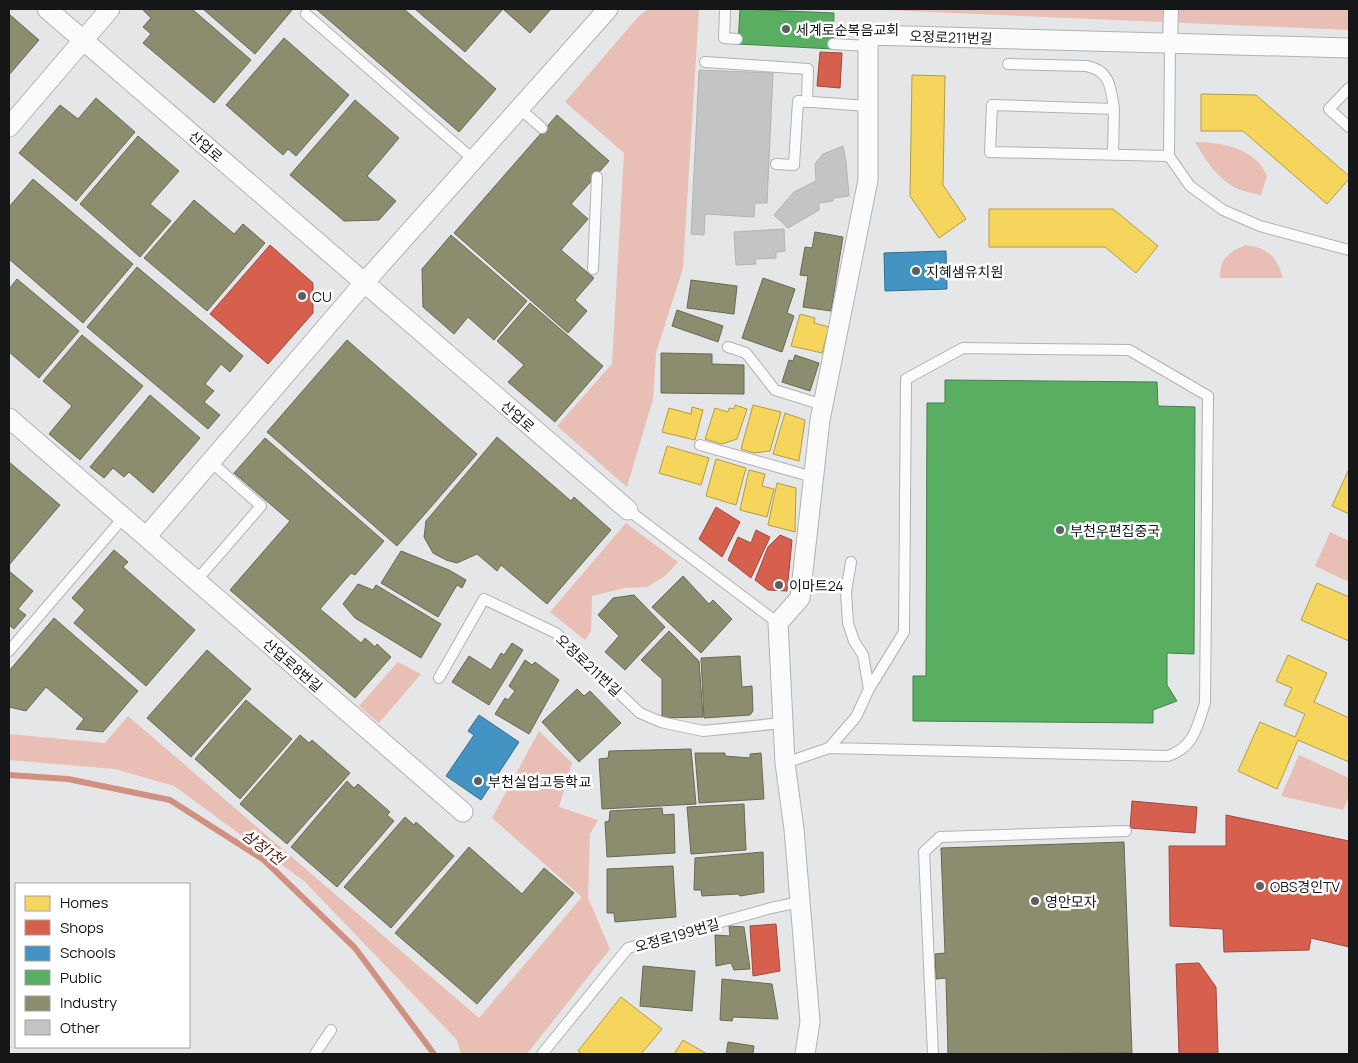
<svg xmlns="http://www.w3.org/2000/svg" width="1358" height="1063" font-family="Manrope,'Noto Sans KR',sans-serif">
	<rect width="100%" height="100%" fill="#e5e6e8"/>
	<!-- green -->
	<path fill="#e9beb4" d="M648 9H699L683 268 656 353 653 399 627 487 557 426 612 364 624 153 565 102 638 17Z
		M862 9H1349V30Z
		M1195 142C1215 142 1243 146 1258 162 1262 165 1264 171 1267 175L1261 195C1252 193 1241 191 1234 187 1216 177 1205 159 1195 142Z
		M1245 245C1268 248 1276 255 1283 278H1220C1220 258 1228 253 1245 245Z
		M626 523 678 562 665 576 647 587 625 588 592 596 591 631 585 640 550 612Z
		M1330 532 1349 541V582L1315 566Z
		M398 662 421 674 379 723 359 706Z
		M128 716 479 1018 582 897 492 818 539 731 572 763 559 807 598 820 590 834 588 898 610 949 527 1054H461L457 1040 304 881 174 786 115 769 9 760V734L105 743Z
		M1299 755 1349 778V796L1343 810 1281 796Z"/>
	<!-- homes -->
	<path fill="#f6d55c" stroke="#b29c47" d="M912 75 945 76 943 185 966 219 939 238 910 196Z
		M1201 94 1256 95 1349 176V179L1327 204 1243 131H1201Z
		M989 209H1113L1158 246 1136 273 1105 247H989Z
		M800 314 815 318 814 323 829 327 822 353 791 346Z
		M735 405 747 409 737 439 722 444 705 439 715 408 728 412 729 408 734 409Z
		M753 405 781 412 770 451 754 453 741 449Z
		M692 407 703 410 695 440 662 432 669 408 691 414Z
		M785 413 805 420 799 461 773 454Z
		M667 446 709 458 701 485 659 473Z
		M716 459 746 468 736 505 706 496Z
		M1349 469V514L1332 506Z
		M749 470 765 474 762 486 774 489 767 517 740 510Z
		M777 483 796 488 795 532 768 525Z
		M1317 583 1349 597V641L1301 620Z
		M1288 655 1327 673 1314 702 1349 718V762L1298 740 1277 789 1238 771 1260 722 1295 737 1305 714 1284 705 1292 688 1276 681Z
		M621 997 662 1029 641 1054H582L578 1051Z
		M683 1040 707 1054H674Z"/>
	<!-- shops -->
	<path fill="#d6604d" stroke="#9c4a3d" d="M820 52 842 53 840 88 817 86Z
		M270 245 313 283V313L268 364 210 314Z
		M716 507 740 522 722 557 699 539Z
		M756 530 770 537 751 578 728 560 738 537 751 543Z
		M780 535 792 540 787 591 768 590 755 580 768 547Z
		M1132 801 1197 807 1195 833 1130 828Z
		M1226 815 1349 841V947L1311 938 1309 950 1224 952 1223 929 1170 926 1169 846H1226Z
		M776 924 780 971 753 976 750 926Z
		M1199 963 1216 987 1218 1054H1179L1176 964Z"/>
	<!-- schools -->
	<path fill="#4393c3" stroke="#356e8f" d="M946 251 947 289 885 291 884 253Z
		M479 715 519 742 481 800 446 776 474 735 468 731Z"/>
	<!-- public -->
	<path fill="#5aae61" stroke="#45804b" d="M740 9 834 13 833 49 738 44Z
		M945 380 1157 382 1158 406 1195 407 1194 654 1167 653V685L1177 701 1153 710V723L913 721V676H926L927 403H945Z"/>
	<!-- industry -->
	<path fill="#8c8c6e" stroke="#686954" d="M144 9H192L251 60 214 103 143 43 151 34 143 27 151 18 143 10Z
		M203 9H293L255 54Z
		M316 9H404L496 89 459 132Z
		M415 9H551L530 33 503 9 465 52Z
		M9 14 39 40 9 75Z
		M284 38 349 95 296 156 288 149 283 155 226 105Z
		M96 98 135 132 76 201 19 153 60 105 78 119Z
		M355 100 399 138 367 176 396 201 379 220 344 221 290 175Z
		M557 115 609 161 571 204 588 219 561 250 594 278 575 300 587 311 568 333 454 233Z
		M138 136 179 171 150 204 171 221 140 257 80 204Z
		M33 179 133 264 83 323 9 259V207Z
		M194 200 234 234 243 224 265 243 207 311 144 258Z
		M815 232 843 237 831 311 803 307 808 276 800 275 805 247 812 248Z
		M451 235 527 301 494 340 468 317 454 334 423 307 422 269Z
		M137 267 243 356 230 372 221 364 205 384 214 391 204 402 220 415 208 429 87 327Z
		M763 278 795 289 787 313 794 316 782 352 742 338Z
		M17 279 79 331 39 378 9 352V289Z
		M691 280 737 286 734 314 687 308Z
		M530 303 603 366 555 422 508 382 524 365 497 341Z
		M677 310 723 326 718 342 672 326Z
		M82 335 143 386 80 460 49 434 72 406 43 381Z
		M347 340 477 454 397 546 267 432Z
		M661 353 712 354V364L744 365V394L661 393Z
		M795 355 819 363 810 391 782 382 789 360 793 361Z
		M150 395 200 438 153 493 129 472 124 477 113 468 104 478 90 467Z
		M497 437 571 501 574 497 611 530 547 604 501 565 497 571 477 554 457 563 446 560 433 553 424 537 426 521Z
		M265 438 384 541 355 575 351 573 320 609 361 643 365 638 375 647 377 644 391 657 355 698 230 590 290 521 234 473Z
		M9 462 60 505 9 565Z
		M114 550 128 562 123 567 195 630 146 686 74 623 85 610 72 598Z
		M401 551 449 570 466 580 462 588 457 585 438 617 381 583Z
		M9 571 33 591 18 609 26 615 14 629 9 625Z
		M683 576 709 604 713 600 732 619 701 653 652 607Z
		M358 584 373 590 376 585 441 624 421 658 355 618 343 604Z
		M634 595 665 627 625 670 605 652 619 636 598 615 613 598Z
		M54 618 138 691 103 732 76 729 84 719 46 687 26 711 9 707V671Z
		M669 631 699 661 703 717 662 718V679L641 660Z
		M512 643 523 650 489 705 452 682 469 656 491 670 501 653 504 655Z
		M207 650 251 689 191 757 147 718Z
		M740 656 742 687 752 686 753 711 750 715 704 718 701 658Z
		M525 660 532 665 535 662 559 680 529 734 495 714 505 698 508 700 515 691 509 686Z
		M577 689 584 696 590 691 621 723 579 762 542 722Z
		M246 700 292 739 240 799 195 759Z
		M300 735 309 743 312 740 350 773 287 844 240 804Z
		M691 749 696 804 602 809 599 759 608 758 609 751Z
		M695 753H725V756L750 758V754L761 753 764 799 699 803Z
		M347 781 354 788 358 784 390 812 387 815 394 821 337 887 291 847Z
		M744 804 746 850 691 854 687 807Z
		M662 808 663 815 674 814 675 853 607 857 605 822 609 821 610 811Z
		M405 817 414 825 416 822 454 856 391 928 344 887Z
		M1124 842 1132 1053 948 1054 946 978 936 979 935 954 945 953 941 848Z
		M469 847 522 894 544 868 574 893 477 1004 395 933Z
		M763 852 764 892 740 896 738 894 702 896 701 890H694L695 858Z
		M673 866 676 917 615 922 614 913H607V869Z
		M729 926 744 927 750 969 734 970 731 963 716 966 715 935 730 936Z
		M643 966 695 971 692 1011 640 1006Z
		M722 979 772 984 778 1019 733 1017 732 1021 720 1020Z
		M728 1042 754 1046 753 1054H726Z"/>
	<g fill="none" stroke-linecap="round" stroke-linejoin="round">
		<!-- stream -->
		<path stroke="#d19080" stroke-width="6" d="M9 775 68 779 170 800 264 860 355 948 434 1054"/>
	</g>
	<!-- building -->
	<path fill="#c3c4c5" stroke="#b3b3b5" d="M699 70 773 73 767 203H755L754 217 705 214 704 235 691 234Z
		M843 146 846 162 849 196 833 198V201L819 203V210L788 228 774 215 794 192 816 181 815 164 823 154Z
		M784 229 785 251 776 252V258L755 259 756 264 736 265 734 232Z"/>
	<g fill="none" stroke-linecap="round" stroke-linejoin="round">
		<!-- service casing -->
		<g stroke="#b2b2b4" stroke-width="12">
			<path id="service" d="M725 12 724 38 737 39
				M306 14 474 160
				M833 44 868 46
				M1170 44 1169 156 1190 186 1223 210 1260 226 1349 250
				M705 62 808 69 807 102
				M1008 64 1086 66C1110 70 1111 88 1114 109
				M1349 88 1329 109 1349 127
				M519 108 542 128
				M1113 154 1114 109 992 105 990 152 1169 156
				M776 164 794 165 798 101 868 106
				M593 269 597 177
				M728 347 746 353 775 390 823 405
				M700 445 813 477
				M628 510 778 623
				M851 562 846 592 848 623 854 641 863 655 869 689
				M196 581 261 506 211 462
				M9 651 123 518
				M439 678 484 599 556 633 640 713 661 722 703 731 783 723
				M785 763 829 748 1168 756C1194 747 1197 727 1205 703L1208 396 1129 350 963 348 906 379 904 632 869 689 856 717 829 748
				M315 1054 331 1030
				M542 1054 628 948 771 908 800 902
				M933 1054 924 852 940 837 1126 831"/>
		</g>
		<!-- pedestrian casing -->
		<g stroke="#b2b2b4" stroke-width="16">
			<path id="pedestrian" d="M1170 44 1171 9"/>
		</g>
		<!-- minor casing -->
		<g stroke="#b2b2b4" stroke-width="21">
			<path id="minor" d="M47 9 628 510
				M9 127 110 9
				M9 418 463 812
				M146 537 364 283 608 9
				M805 1054 810 1022 794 829 785 763 778 623 800 598 820 420 868 180V35L1349 48"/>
		</g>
		<!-- service -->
		<use href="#service" stroke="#fbfbfc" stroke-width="10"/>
		<!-- pedestrian -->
		<use href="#pedestrian" stroke="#fbfbfc" stroke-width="14"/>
		<!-- minor -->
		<use href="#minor" stroke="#fbfbfc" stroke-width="19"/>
	</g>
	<!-- markers -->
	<g fill="#5e5f60" stroke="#fff" stroke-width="2">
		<circle cx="786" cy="29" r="5"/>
		<circle cx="916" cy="271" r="5"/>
		<circle cx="302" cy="296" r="5"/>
		<circle cx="1060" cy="530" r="5"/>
		<circle cx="779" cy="585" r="5"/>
		<circle cx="478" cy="781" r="5"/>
		<circle cx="1260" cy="886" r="5"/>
		<circle cx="1035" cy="901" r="5"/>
	</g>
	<g text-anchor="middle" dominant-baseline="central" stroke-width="5" stroke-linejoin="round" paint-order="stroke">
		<!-- poi labels -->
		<g font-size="14" fill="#151617" stroke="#fff" text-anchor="start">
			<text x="796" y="29">세계로순복음교회</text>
			<text x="926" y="271">지혜샘유치원</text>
			<text x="312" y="296">CU</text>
			<text x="1070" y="530">부천우편집중국</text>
			<text x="789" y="585">이마트24</text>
			<text x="488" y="781">부천실업고등학교</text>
			<text x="1270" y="886">OBS경인TV</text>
			<text x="1045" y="901">영안모자</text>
		</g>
		<!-- street labels -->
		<g font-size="14" fill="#151617" stroke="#fff">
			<text transform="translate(951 37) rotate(2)">오정로211번길</text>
			<text transform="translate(206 146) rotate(41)">산업로</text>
			<text transform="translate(518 416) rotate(41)">산업로</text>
			<text transform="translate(293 665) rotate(41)">산업로8번길</text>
			<text transform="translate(589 665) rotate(43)">오정로211번길</text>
			<text transform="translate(677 935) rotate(-16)">오정로199번길</text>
		</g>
		<!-- water labels -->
		<g font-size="15" font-style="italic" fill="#541809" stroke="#fff">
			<text transform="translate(263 847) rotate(37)">삼정1천</text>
		</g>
	</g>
	<!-- border -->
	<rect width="1358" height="1063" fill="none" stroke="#151617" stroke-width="20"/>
	<!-- legend -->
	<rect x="15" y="883" width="175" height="165" fill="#ffffff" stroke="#a1a2a2"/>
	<rect x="25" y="896" width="25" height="15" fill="#f6d55c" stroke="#a1a2a2"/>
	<text x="60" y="908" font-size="15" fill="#151617">Homes</text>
	<rect x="25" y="920" width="25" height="15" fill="#d6604d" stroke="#a1a2a2"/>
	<text x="60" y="933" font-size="15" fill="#151617">Shops</text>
	<rect x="25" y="946" width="25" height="15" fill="#4393c3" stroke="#a1a2a2"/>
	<text x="60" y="958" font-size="15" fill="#151617">Schools</text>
	<rect x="25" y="970" width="25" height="15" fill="#5aae61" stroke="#a1a2a2"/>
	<text x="60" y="983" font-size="15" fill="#151617">Public</text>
	<rect x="25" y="996" width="25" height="15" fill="#8c8c6e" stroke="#a1a2a2"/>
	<text x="60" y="1008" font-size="15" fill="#151617">Industry</text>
	<rect x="25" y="1020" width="25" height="15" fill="#c3c4c5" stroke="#a1a2a2"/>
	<text x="60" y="1033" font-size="15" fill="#151617">Other</text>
</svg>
